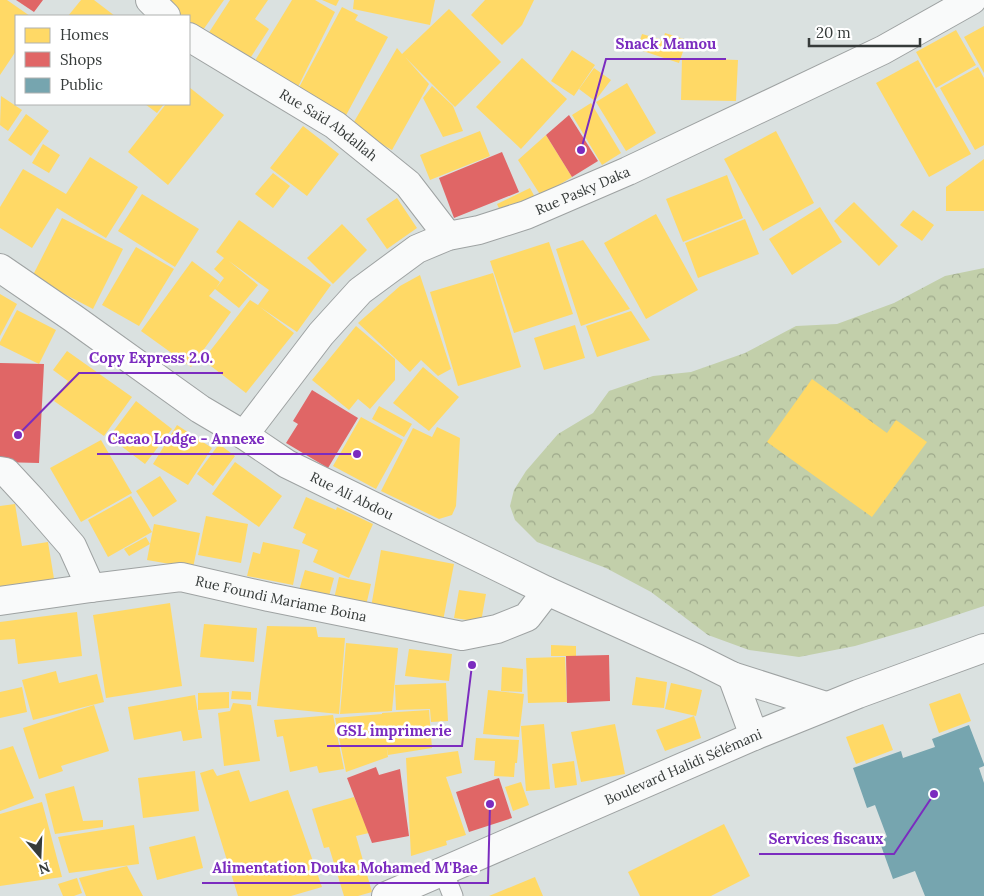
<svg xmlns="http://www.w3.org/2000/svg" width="984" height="896" font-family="Lora,serif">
	<defs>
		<pattern id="forest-crowns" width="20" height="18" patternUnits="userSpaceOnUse" patternTransform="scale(1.25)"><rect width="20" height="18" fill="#c2cfaa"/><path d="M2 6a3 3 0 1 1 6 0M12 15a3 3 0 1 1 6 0" fill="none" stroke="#9ea98b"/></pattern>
	</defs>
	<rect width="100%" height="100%" fill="#dae1e0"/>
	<!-- forest -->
	<path fill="url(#forest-crowns)" d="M984 268V606L920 627 855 646 799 657 749 650 708 635 651 592 606 568 537 542 515 520 510 506 514 490 526 471 558 434 593 413 609 391 653 376 691 372 745 353 796 326 837 324 894 303 945 276Z"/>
	<!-- homes -->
	<path fill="#ffd966" d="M0 0H7L30 16H16V51L0 75Z
		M81 0H94L115 16H68Z
		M168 0H224L203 30 189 21V16H183L165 4Z
		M230 0H268L255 19 269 29 249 60 208 34Z
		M292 0H315L335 12 296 91 253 64Z
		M322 0H339L336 6Z
		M354 0H435L430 25 353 9Z
		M485 0H534L522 25 502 45 471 15Z
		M342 7 358 15 355 20 388 37 343 121 295 95Z
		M449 9 501 62 455 107 405 57 429 84 392 150 351 127 397 48 402 54Z
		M984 26V73L964 37Z
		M956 30 976 65 936 88 916 52Z
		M665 33 687 40 679 63 637 49 642 34 663 40Z
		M572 50 595 65 574 96 551 81Z
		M522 58 567 99 521 149 476 107Z
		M682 58 738 60 736 101 681 100Z
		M918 60 971 154 929 177 876 83Z
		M978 67 984 78V145L975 150 940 88Z
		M594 68 611 80 595 101 579 89Z
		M627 83 656 133 626 151 596 102Z
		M432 86 453 106 463 131 443 137 423 98Z
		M189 87 224 115 168 185 128 152 166 104H189Z
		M1 96 22 110 8 131 0 125Z
		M591 103 621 153 602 165 572 115Z
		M145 104H164L157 113Z
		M26 114 49 131 31 156 8 140Z
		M303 126 339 154 307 196 270 168Z
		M480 131 490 156 430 180 420 155Z
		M776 131 814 203 763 231 724 159Z
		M546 135 572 177 541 196 518 160Z
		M43 144 60 155 49 173 32 163Z
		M90 157 138 187 106 238 57 208 32 248 0 228V207L23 169 66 194Z
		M984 159V211H946V187Z
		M273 173 290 186 273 208 255 194Z
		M727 175 743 218 683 242 666 199Z
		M530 188 537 201 503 217 497 204Z
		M142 194 199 229 175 267 118 231Z
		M397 198 417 228 387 249 366 219Z
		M854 202 898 246 879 266 834 221Z
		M820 207 842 242 792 275 769 239Z
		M913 210 934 225 922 241 900 225Z
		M656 214 698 290 646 319 604 243Z
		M62 218 123 249 93 309 32 277Z
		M745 219 759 254 698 278 685 243Z
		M239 220 331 285 297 332 260 307 294 333 246 393 203 360 250 300 258 305 269 290 229 261 258 285 239 308 215 289 209 296 231 312 191 367 141 331 192 261 220 282 216 288 224 278 214 269 224 258 216 252Z
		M342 224 367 250 333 284 307 258Z
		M583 240 630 309 581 326 556 249Z
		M549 242 573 314 514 333 490 261Z
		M136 247 174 269 139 326 102 305Z
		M493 273 521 367 458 386 430 292Z
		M420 275 451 369 438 376 421 360 410 372 358 323 400 286Z
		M0 294 17 304 0 336Z
		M17 310 56 330 39 364 0 345V342Z
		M631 311 650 340 597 357 586 326Z
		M575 325 585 358 544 370 534 338Z
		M356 326 395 359V380L370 409 358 399 349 410 312 380Z
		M67 351 132 397 104 436 54 401 68 381 53 370Z
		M423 367 459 397 429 431 393 403Z
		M812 379 887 433 896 420 927 442 872 517 767 442Z
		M136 401 172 429 145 464 109 437Z
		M379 406 412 424 404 437 372 419Z
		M361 417 403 440 376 489 333 466Z
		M177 425 212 448 188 485 153 464Z
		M437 427 460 438 456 506 452 515 439 519 381 491 413 428 432 437Z
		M101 440 132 493 81 522 50 468Z
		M219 444 235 456 213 486 197 474Z
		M235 462 282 496 259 527 212 494Z
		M160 476 177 501 153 517 136 491Z
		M131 496 152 532 108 557 88 520Z
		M306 497 336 510 337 507 373 524 349 578 313 562 318 550 302 543 306 534 293 528Z
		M15 504 22 546 48 542 56 591 0 600V506Z
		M206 516 248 524 241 563 198 555Z
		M154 524 200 533 193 568 147 560 150 544 129 556 124 549 146 537 150 544Z
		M263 542 300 550 293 585 247 576 253 552 260 554Z
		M381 550 454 564 442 626 370 613Z
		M305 570 334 578 327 603 298 594Z
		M339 577 371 584 365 610 333 603Z
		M459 590 486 594 481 622 454 618Z
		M170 603 182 686 106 698 93 615Z
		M77 612 82 656 18 664 15 639 0 640V622Z
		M204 624 257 628 254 662 200 657Z
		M267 626 316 627 318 637 345 638 339 714 257 706Z
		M346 643 398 648 392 711 340 714Z
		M551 645 576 646V656H551Z
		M409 649 452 654 449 681 405 676Z
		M565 657 567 702 528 703 526 658Z
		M502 667 523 669 522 692 501 691Z
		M56 671 59 683 97 674 104 702 33 720 22 680Z
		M636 677 667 682 664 708 632 705Z
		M446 683 448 721 431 722 430 709 396 710 395 685Z
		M671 683 702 690 696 716 665 709Z
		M22 687 27 712 0 718V692Z
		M488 690 524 694 519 737 483 734Z
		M232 691 251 692V700L231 699Z
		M229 692V708L198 710V693Z
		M960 693 971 721 939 733 929 704Z
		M195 695 202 738 183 741 181 731 134 740 128 707Z
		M233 703 251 705 260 761 224 766 218 713 230 711Z
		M94 705 109 751 61 766 63 771 39 779 23 728Z
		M429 710 432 748 388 755 386 743 388 757 346 772 335 718 382 714V713Z
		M333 715 344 769 319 773 317 766 290 772 283 736 277 737 274 720Z
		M694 716 701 738 665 751 656 730Z
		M544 724 550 789 526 791 521 726Z
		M615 724 625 774 581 782 571 732Z
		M883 724 893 750 856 764 846 737Z
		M476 738 519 740 517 763H515L514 777 494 776 495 761 474 760Z
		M13 746 34 798 0 811V750Z
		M458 751 462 773 446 777 466 835 446 841 447 845 411 856 406 758Z
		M574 761 577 785 555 788 552 764Z
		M213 769 217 776 239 770 250 802 288 790 322 887 291 896H238L200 773Z
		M195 771 199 811 143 818 138 778Z
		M521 782 529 805 513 811 505 787Z
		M74 786 83 821 103 820V827L55 834 45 794Z
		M354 797 369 833 356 836 372 892 358 896H344L329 847 324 848 312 809Z
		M42 802 62 877 0 886V814Z
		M724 824 750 876 711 896H640L628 872Z
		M134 825 139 864 69 873 58 837Z
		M195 836 203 868 157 880 149 847Z
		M127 866 143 896H86L79 878Z
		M535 877 543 896H489Z
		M77 878 82 893 74 896H63L58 884Z"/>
	<!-- shops -->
	<path fill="#e06666" d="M16 0H43L34 12Z
		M569 115 598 161 572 177 546 135Z
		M502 152 519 192 454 218 439 178Z
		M0 363 44 364 39 463 0 462Z
		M312 390 358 418 328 468 286 443 298 424 293 421Z
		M609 655 610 701 567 703 566 656Z
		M376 767 379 775 400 769 409 836 372 843 347 778Z
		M499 778 512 818 469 832 456 792Z"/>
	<!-- public -->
	<path fill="#76a5af" d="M969 725 984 764V766L979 768 984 783V896H925L915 871 893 879 879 840 887 837 875 805 867 808 853 768 901 751 903 758 935 747 932 739Z"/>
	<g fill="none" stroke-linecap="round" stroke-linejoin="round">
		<!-- service casing -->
		<g stroke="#9ea2a2" stroke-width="21">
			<path id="service" d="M443 871 453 896"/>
		</g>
		<!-- minor casing -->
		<g stroke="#9ea2a2" stroke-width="30">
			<g id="minor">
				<path d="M150 0 166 16"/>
				<path id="s1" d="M189 37 335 125 408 184 448 236"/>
				<path id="s2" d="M244 435 321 334 360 291 417 249 448 236 479 230 526 215 628 171 883 50 972 0"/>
				<path d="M0 471 6 472 32 500 72 546 91 588"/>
				<path id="s3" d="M0 601 91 588 181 577 269 597 462 636 497 629 527 617 547 591"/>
			</g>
		</g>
		<!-- tertiary casing -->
		<g stroke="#9ea2a2" stroke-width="30">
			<g id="tertiary">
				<path id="s4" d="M0 268 73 318 200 409 244 435 287 464 547 591 696 658 732 676 826 706"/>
				<path d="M732 676 754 736"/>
				<path id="s5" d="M386 896 754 736 858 694 984 648"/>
			</g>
		</g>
		<!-- service -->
		<use href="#service" stroke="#f9fafa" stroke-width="19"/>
		<!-- minor -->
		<use href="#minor" stroke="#f9fafa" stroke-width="28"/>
		<!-- tertiary -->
		<use href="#tertiary" stroke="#f9fafa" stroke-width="28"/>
	</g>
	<g text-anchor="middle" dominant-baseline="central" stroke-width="5" stroke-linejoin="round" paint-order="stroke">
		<!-- street labels -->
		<g font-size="14" fill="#363b3a" stroke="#fff">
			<text stroke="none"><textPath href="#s1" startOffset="165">Rue Saïd Abdallah</textPath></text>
			<text stroke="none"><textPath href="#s2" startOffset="432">Rue Pasky Daka</textPath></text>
			<text stroke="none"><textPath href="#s4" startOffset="420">Rue Ali Abdou</textPath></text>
			<text stroke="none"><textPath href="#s3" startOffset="285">Rue Foundi Mariame Boina</textPath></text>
			<text stroke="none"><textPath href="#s5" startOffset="324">Boulevard Halidi Sélémani</textPath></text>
		</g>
	</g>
	<!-- callouts -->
	<path fill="none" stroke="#7b2cbf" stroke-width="2" d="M581 150L606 59H726M18 435L79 373H223M357 454L275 454H97M472 665L462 746H327M934 794L894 854H759M490 804L488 883H202"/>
	<g fill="#7b2cbf" stroke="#fff" stroke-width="2">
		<circle cx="581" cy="150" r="5"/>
		<circle cx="18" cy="435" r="5"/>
		<circle cx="357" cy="454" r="5"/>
		<circle cx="472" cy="665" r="5"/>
		<circle cx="934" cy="794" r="5"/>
		<circle cx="490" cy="804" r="5"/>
	</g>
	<g font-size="15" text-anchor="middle" font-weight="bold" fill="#7b2cbf" stroke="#fff" stroke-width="5" stroke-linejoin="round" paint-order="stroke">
		<text x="666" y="49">Snack Mamou</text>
		<text x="151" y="363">Copy Express 2.0.</text>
		<text x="186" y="444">Cacao Lodge - Annexe</text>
		<text x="394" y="736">GSL imprimerie</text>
		<text x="826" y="844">Services fiscaux</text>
		<text x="345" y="873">Alimentation Douka Mohamed M'Bae</text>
	</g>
	<!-- legend -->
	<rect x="15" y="15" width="175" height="90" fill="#ffffff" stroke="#afb1b0"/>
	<rect x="25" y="28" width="25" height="15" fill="#ffd966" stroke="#afb1b0"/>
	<text x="60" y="40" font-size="15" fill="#363b3a">Homes</text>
	<rect x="25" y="52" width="25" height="15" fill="#e06666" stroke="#afb1b0"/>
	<text x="60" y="65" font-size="15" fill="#363b3a">Shops</text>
	<rect x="25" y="78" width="25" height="15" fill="#76a5af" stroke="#afb1b0"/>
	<text x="60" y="90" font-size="15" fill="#363b3a">Public</text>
	<!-- north arrow -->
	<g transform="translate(40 856) rotate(161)" stroke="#ffffff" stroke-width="4" paint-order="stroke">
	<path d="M0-4L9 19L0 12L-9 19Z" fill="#363b3a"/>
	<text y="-8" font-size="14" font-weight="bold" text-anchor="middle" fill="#363b3a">N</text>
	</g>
	<!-- scale -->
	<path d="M809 38v8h111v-8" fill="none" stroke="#363b3a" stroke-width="2.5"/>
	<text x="816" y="38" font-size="15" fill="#363b3a" stroke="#ffffff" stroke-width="4" paint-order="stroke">20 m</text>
</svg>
